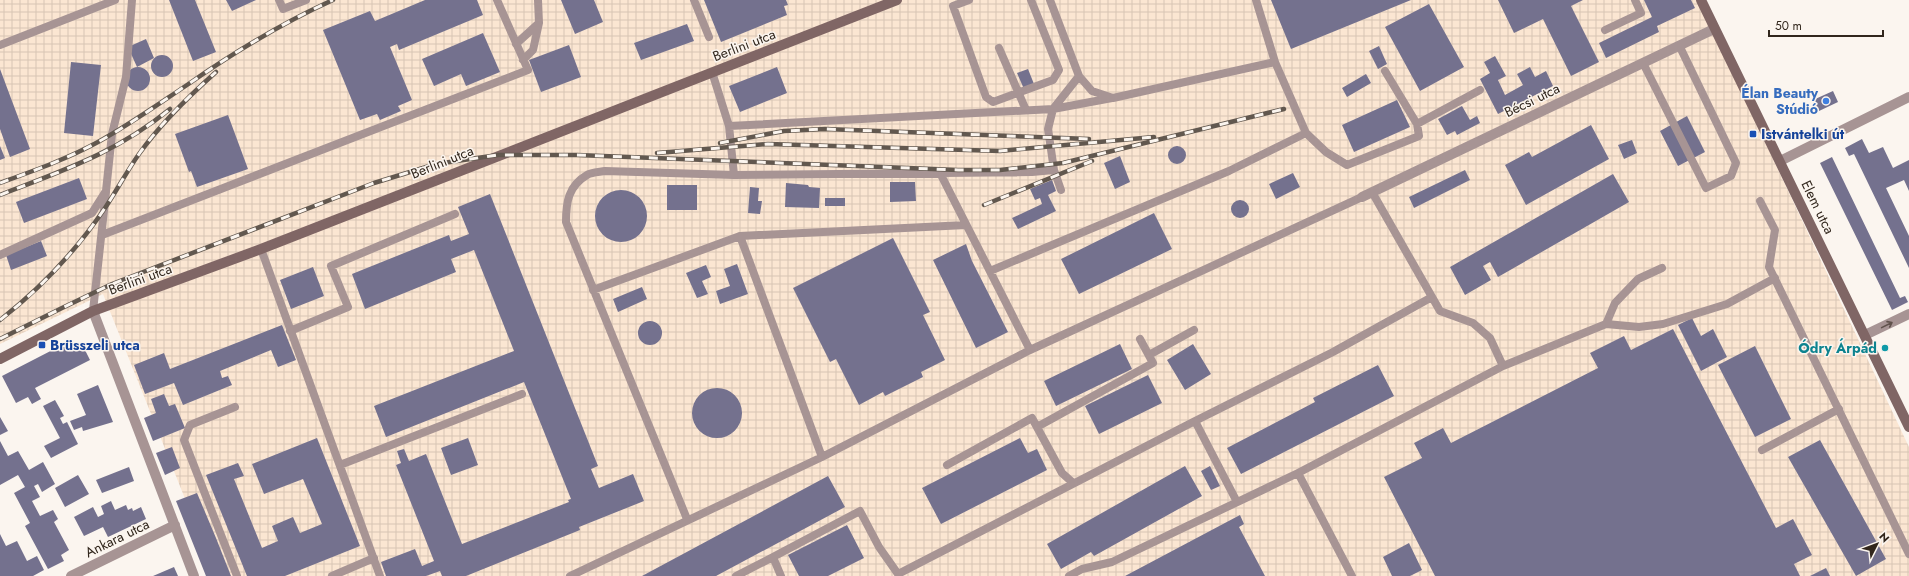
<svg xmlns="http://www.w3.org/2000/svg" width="1909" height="576" font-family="Jost,sans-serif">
	<defs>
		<pattern id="industrial-grid" width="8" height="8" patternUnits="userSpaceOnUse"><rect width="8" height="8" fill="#fbe6d2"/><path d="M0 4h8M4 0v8" fill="none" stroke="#d8c5b4"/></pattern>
	</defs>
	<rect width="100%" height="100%" fill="#fbf5ef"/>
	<!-- industrial -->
	<path fill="url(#industrial-grid)" d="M0 0H1698L1909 447V576H216L103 294 0 344Z"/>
	<!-- building -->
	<path fill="#74718e" d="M169 0H195L216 52 193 61Z
		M226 0H256L232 11Z
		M425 0H477L483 15 399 50 397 44 390 47 412 100 398 106 401 111 380 120 377 114 360 120 323 30 370 11 375 21Z
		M561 0H594L603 22 575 34Z
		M704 0H786L788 5 784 6 787 15 721 42Z
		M1271 0H1411L1291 49Z
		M1498 0H1583L1571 6 1599 62 1571 76 1543 19 1514 33Z
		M1644 0H1691L1695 8 1657 26 1659 32 1606 58 1599 43 1652 17Z
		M1429 4 1464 67 1420 91 1385 27Z
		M687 24 694 41 641 60 634 43Z
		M483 33 500 72 466 86 461 74 434 86 422 59Z
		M146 39 154 58 137 67 128 47Z
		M569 45 581 77 541 92 529 60Z
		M1379 46 1387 64 1378 69 1369 51Z
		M151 66a11 11 0 1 1 22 0a11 11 0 1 1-22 0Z
		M1495 56 1506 76 1498 80 1505 95 1523 85 1517 74 1530 67 1535 77 1546 71 1553 86 1498 114 1480 79 1490 73 1484 62Z
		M71 62 101 65 93 136 64 133Z
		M777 67 787 93 740 112 729 86Z
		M126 79a12 12 0 1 1 24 0a12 12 0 1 1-24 0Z
		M0 69 30 149 10 157 0 129Z
		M1028 69 1034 84 1024 89 1017 73Z
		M1366 74 1371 83 1347 97 1342 88Z
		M1833 91 1838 102 1819 111 1813 100Z
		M1397 100 1410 127 1354 152 1342 125Z
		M1462 106 1470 120 1477 116 1480 123 1457 135 1455 131 1447 135 1438 119Z
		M228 115 248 169 197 187 191 171 189 172 175 134Z
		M1687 116 1705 152 1678 166 1660 131Z
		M1591 125 1609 159 1526 205 1505 165 1529 152 1532 157Z
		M1862 139 1869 153 1883 147 1893 168 1909 160V191L1904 180 1886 188 1909 236V268L1854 154 1849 156 1845 148Z
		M1632 140 1637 153 1624 159 1618 145Z
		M1168 155a9 9 0 1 1 18 0a9 9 0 1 1-18 0Z
		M0 146 5 158 0 160Z
		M1120 156 1130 182 1115 189 1104 163Z
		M1832 157 1900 298 1905 296 1908 302 1892 310 1820 163Z
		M1465 170 1470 180 1414 208 1409 197Z
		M1293 173 1300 187 1276 199 1269 184Z
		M1613 174 1629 202 1498 277 1490 262 1483 266 1491 280 1465 295 1450 267Z
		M79 178 87 199 24 223 16 202Z
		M1052 180 1056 191 1048 195 1056 211 1018 229 1012 218 1042 204 1040 198 1035 200 1030 189Z
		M890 182H915L916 201 890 202Z
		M786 183 808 185 809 187 820 188 819 208 785 207Z
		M667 185H697V210H667Z
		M750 187 759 188 758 201H762L760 214 748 213Z
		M595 216a26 26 0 1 1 52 0a26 26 0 1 1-52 0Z
		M490 194 598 466 591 469 599 488 633 474 644 501 579 527 580 530 466 576H442L440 571 426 576H386L381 562 415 549 422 566 434 561 396 465 401 463 397 451 404 449 409 461 426 454 462 544 569 502 568 500 571 499 524 382 386 437 374 406 514 351 474 250 451 259 456 272 365 309 352 274 449 235 451 241 469 234 458 207Z
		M825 198H845V206H825Z
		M1231 209a9 9 0 1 1 18 0a9 9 0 1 1-18 0Z
		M1154 213 1172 249 1079 294 1061 259Z
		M893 238 930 312 923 315 945 360 921 372 923 377 885 396 883 392 859 405 836 359 830 362 793 288Z
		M41 241 47 256 11 270 6 255Z
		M966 244 972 261 1008 332 976 348 933 260Z
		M737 264 748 294 720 304 716 291 730 286 724 269Z
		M706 265 711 277 702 281 708 294 697 298 686 273Z
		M313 267 324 296 291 309 280 280Z
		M642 287 647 299 618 312 613 299Z
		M1692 318 1701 336 1713 329 1727 357 1701 371 1678 325Z
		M638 333a12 12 0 1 1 24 0a12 12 0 1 1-24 0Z
		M282 325 296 360 278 367 271 350 220 371 222 378 228 376 232 385 183 405 174 383 145 394 134 365 164 353 170 369Z
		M1673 329 1776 528 1793 519 1812 555 1794 564 1800 576H1435L1384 477 1422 458 1414 443 1443 428 1451 443 1598 368 1590 353 1624 336 1631 350Z
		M68 342 83 346 90 360 35 388 41 399 32 404 28 397 16 403 2 376Z
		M1120 344 1132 369 1056 406 1044 381Z
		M1193 344 1211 374 1185 390 1167 360Z
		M1755 346 1791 419 1755 437 1718 365Z
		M1378 365 1394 396 1241 474 1227 448 1315 402 1313 398Z
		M1148 375 1162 403 1099 434 1085 406Z
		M98 385 113 422 83 431 82 427 74 430 70 421 86 415 77 394Z
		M692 413a25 25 0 1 1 50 0a25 25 0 1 1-50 0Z
		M164 394 169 406 175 404 185 428 153 441 144 418 156 413 151 399Z
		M55 400 64 416 60 418 63 424 67 422 78 444 51 458 44 446 60 438 43 406Z
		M0 417 8 431 0 435Z
		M317 438 360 546 285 576H247L206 475 238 463 244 476 234 479 262 548 278 541 272 526 293 517 300 533 322 524 303 479 264 494 252 464Z
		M468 438 478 465 451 475 441 448Z
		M1020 438 1028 453 1037 449 1047 470 941 524 922 488Z
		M1820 440 1886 559 1856 576 1788 457Z
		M0 441 8 456 18 451 29 470 43 462 55 484 42 492 38 484 34 486 40 497 32 501 40 516 53 510 58 519 54 522 69 550 61 555 64 561 48 569 25 526 30 523 14 493 25 487 18 475 0 485Z
		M172 447 180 468 165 475 156 453Z
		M1185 466 1202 496 1094 556 1091 552 1061 569 1047 544Z
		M1210 466 1220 486 1211 490 1201 471Z
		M129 467 134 481 102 493 96 480Z
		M78 475 89 494 65 507 55 488Z
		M828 476 845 507 716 576H642Z
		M197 493 216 538 231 576H206L176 501Z
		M111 501 115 510 126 505 128 510 132 508 133 511 141 507 146 519 108 537 103 527 84 536 74 517 93 507 98 517 104 514 101 506Z
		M1240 515 1244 524 1239 527 1265 576H1125Z
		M847 525 864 558 828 576H799L788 555Z
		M0 534 6 546 17 541 27 561 37 556 44 570 33 576H0Z
		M1409 543 1422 570 1410 576H1392L1383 557Z
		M174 567 178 576H153Z
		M1826 568 1830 576H1810Z"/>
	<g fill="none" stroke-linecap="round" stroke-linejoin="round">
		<!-- lane -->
		<path stroke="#a79494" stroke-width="8" d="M279 0 283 9 306 0
			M694 0 709 37
			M969 0 953 6 986 97 993 102 1053 80 1059 70 1031 0
			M1050 0 1079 76 1053 109
			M1605 30 1641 13 1635 0
			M516 44 539 23 538 0
			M0 45 115 0
			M999 48 1026 110
			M523 60 533 50 539 23
			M1275 62 1306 133 1326 152 1347 165 1419 136 1417 124 1385 71
			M1643 63 1706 188 1731 176 1736 163 1679 45
			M712 72 729 126 1053 109 1048 129 1054 170 1061 190
			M1079 76 1092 91 1113 98 1275 62 1256 0
			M1053 109 1112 98
			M1417 124 1480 90
			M729 126 734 175 1032 172 1054 170
			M1760 201 1775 230 1769 267 1909 554
			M102 235 528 70 497 0
			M740 236 966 225
			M261 249 380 576
			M0 255 92 213 106 191 112 134 126 77 132 0
			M990 271 1229 171 1306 133
			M93 311 106 192
			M1606 324 1639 327 1663 324 1727 304 1775 278
			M290 331 348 307 331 266 455 214
			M1030 350 1362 197
			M1149 355 1194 330
			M1503 366 1606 324 1615 303 1638 279 1662 268
			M235 407 190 425 184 440 237 576
			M1037 427 1153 363 1140 339
			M1762 450 1839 409
			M822 457 1030 350 940 173
			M340 465 522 394
			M947 465 1032 418 1062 473 1072 482
			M1298 473 1503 366 1490 338 1473 323 1440 311 1372 192
			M1237 502 1195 421 1333 352 1432 297
			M687 519 566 222C566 203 568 186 587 175 591 172 600 172 605 171L734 175
			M332 576 374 558
			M570 576 822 457 740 236 593 290
			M736 576 773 557
			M781 576 773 557 860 511 879 547 898 574 1195 421
			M1069 576 1082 569 1112 562 1298 473 1352 576"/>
		<!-- street -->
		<path stroke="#a79494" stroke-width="10" d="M1780 161 1909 97
			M1362 197 1714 29
			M93 311 194 576
			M1865 335 1909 314
			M71 576 175 525"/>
		<!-- secondary -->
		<path stroke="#806665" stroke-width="10" d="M1701 0 1909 427
			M0 359 93 311 261 249 897 0"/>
		<!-- rail casing -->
		<g stroke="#62584f" stroke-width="4.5">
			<path id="rail" d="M720 143 784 131 825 129 1089 139
				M657 153 768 144 1000 151 1154 137
				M0 183C33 171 67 159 98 142 129 125 157 105 187 85 233 53 282 23 333 0
				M0 195C64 170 116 153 170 109
				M984 205 1092 161
				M0 320C41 288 76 251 105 208 117 190 127 171 139 154 161 123 188 97 216 72
				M0 339 62 308 112 284 374 183 436 164 498 155H577L958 170H1000L1063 163 1284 109"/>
		</g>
		<!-- rail -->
		<use href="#rail" stroke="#fbf5ef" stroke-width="3" stroke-dasharray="9" stroke-linecap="butt"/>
	</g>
	<!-- one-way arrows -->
	<defs><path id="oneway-shaft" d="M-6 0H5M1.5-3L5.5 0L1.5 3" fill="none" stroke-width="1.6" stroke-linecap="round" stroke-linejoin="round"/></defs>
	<use stroke="#60524c" href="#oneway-shaft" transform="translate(1887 325) rotate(-26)"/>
	<!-- markers -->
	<circle fill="#3f7fe0" stroke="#fbf5ef" stroke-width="1.5" cx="1826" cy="101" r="4"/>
	<g fill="#1a4fb4" stroke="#fbf5ef" stroke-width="1.5">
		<rect x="1749" y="130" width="8" height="8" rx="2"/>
		<rect x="38" y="341" width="8" height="8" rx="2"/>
	</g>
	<circle fill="#0f9aa8" stroke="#fbf5ef" stroke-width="1.5" cx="1885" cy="348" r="4"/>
	<g text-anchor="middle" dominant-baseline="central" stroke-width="3" stroke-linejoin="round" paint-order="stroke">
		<!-- street labels -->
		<g font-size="14" fill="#31261c" stroke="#fbf5ef">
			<text transform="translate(744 45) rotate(-21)">Berlini utca</text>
			<text transform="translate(1532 100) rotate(-26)">Bécsi utca</text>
			<text transform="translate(442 162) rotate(-22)">Berlini utca</text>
			<text transform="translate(1818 207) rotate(64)">Elem utca</text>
			<text transform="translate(140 279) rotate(-20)">Berlini utca</text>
			<text transform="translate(117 538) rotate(-26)">Ankara utca</text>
		</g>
		<!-- shop labels -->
		<g font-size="14" font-weight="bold" fill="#366cbe" stroke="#fbf5ef" text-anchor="end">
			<text x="1818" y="93">Élan Beauty<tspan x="1818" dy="16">Stúdió</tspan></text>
		</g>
		<!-- transit labels -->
		<g font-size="14" font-weight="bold" fill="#164399" stroke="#fbf5ef" text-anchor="start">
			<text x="1761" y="134">Istvántelki út</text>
			<text x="50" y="345">Brüsszeli utca</text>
		</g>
		<!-- culture labels -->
		<g font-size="14" font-weight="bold" fill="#0d838f" stroke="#fbf5ef" text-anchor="end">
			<text x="1877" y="348">Ódry Árpád</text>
		</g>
	</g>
	<!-- north arrow -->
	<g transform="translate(1877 544) rotate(48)" stroke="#fbf5ef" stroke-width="3" paint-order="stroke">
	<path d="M0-3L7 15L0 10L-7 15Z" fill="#31261c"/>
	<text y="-6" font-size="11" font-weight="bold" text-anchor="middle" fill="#31261c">N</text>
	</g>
	<!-- scale -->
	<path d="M1769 30v6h114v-6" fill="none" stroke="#31261c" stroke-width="2"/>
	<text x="1775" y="30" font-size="12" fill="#31261c" stroke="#fbf5ef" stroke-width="3" paint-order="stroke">50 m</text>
</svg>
